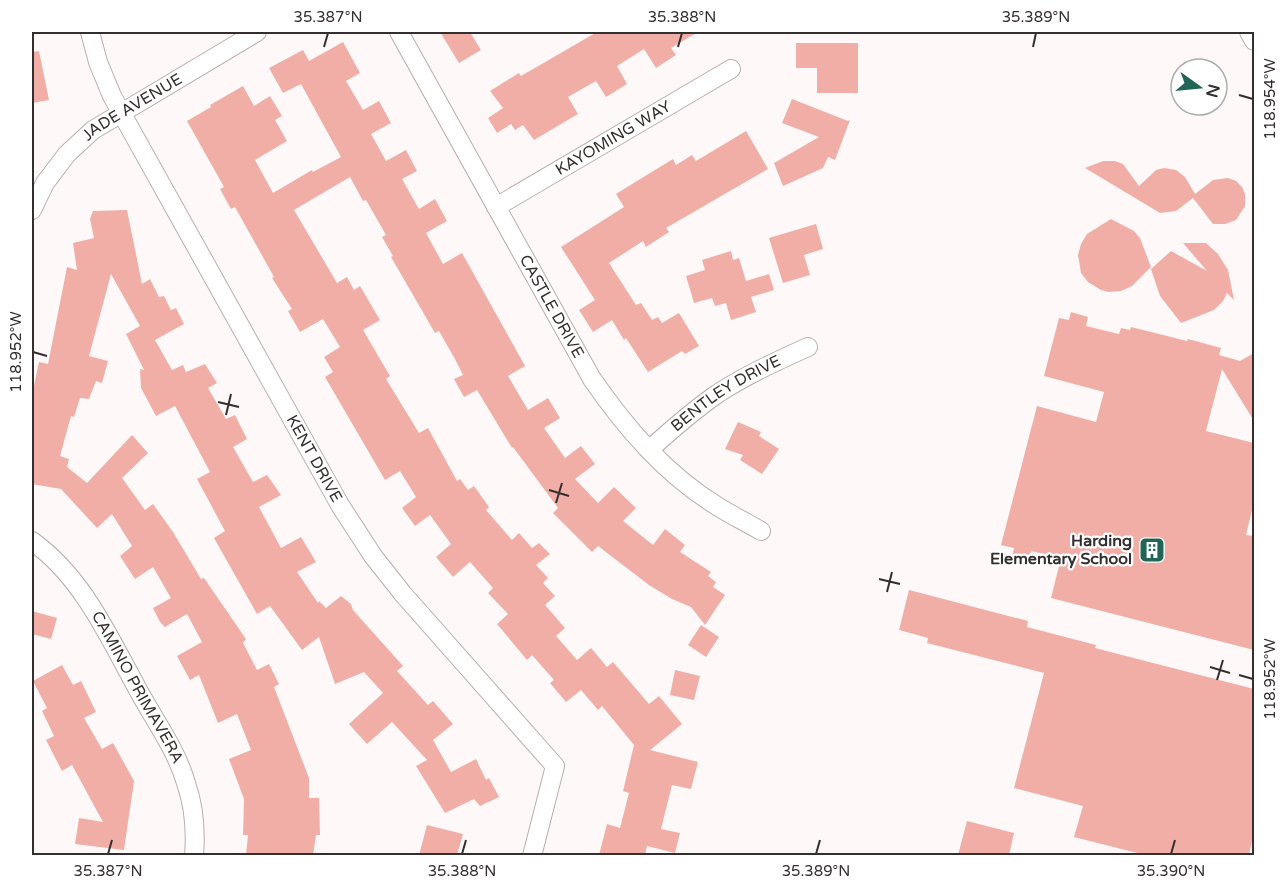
<svg xmlns="http://www.w3.org/2000/svg" width="1286" height="887" font-family="'Varela Round',sans-serif">
	<rect width="100%" height="100%" fill="#fef9f8"/>
	<!-- building -->
	<path fill="#f1aea7" d="M440 32H470L481 50 459 63Z
		M597 32H698L671 48 676 55 656 68 644 49 617 66 627 84 606 97 596 81 568 97 578 114 534 140 523 125 515 130 511 124 497 133 488 118 503 108 490 91 519 73 521 76Z
		M343 42 360 73 346 81 363 110 379 101 391 123 371 134 386 161 406 150 417 171 402 179 419 209 435 199 447 221 426 233 443 264 462 253 525 366 508 376 528 410 548 398 560 418 544 428 565 458 581 446 595 464 575 479 598 503 614 487 636 508 623 521 653 545 665 529 685 545 680 552 711 572 708 576 716 582 713 587 725 595 705 625 691 607 672 599 649 585 598 546 592 552 553 513 558 508 513 447 512 448 477 390 464 397 454 379 463 375 455 359 439 331 435 333 391 257 393 256 382 237 386 235 366 200 363 201 350 177 294 210 337 283 347 277 354 290 360 286 380 320 363 330 390 376 386 379 419 433 428 428 457 481 460 479 468 490 474 486 489 507 486 510 512 540 519 533 532 548 539 543 550 554 536 565 548 578 543 583 555 596 545 605 565 628 556 636 577 660 591 648 607 667 613 662 649 704 659 696 682 724 650 750 698 762 691 789 672 785 661 829 680 833 675 853 647 846 645 855H599L607 824 620 828 629 793 623 791 634 745 602 706 598 710 581 690 566 702 550 683 554 680 532 655 527 660 497 624 508 614 488 593 493 588 470 562 453 577 436 557 451 544 430 515 415 526 402 508 416 497 400 471 385 480 325 377 333 372 324 357 340 347 323 319 300 332 288 311 292 309 272 278 274 277 235 207 231 209 220 189 224 187 187 121 211 107 210 105 243 86 254 106 270 96 282 116 275 120 287 141 255 160 273 193 312 170 313 172 341 157 301 84 283 93 269 68 303 50 309 61Z
		M796 43H858V93H817V68H796Z
		M39 51 49 100 32 103V52Z
		M792 99 848 121 850 120 835 160 828 157 823 168 783 186 774 163 819 137 782 123Z
		M746 131 768 169 666 228 669 232 646 247 643 241 609 263 636 305 641 303 652 320 658 317 662 323 679 313 699 346 685 354 682 351 648 372 626 338 624 340 612 320 593 332 579 310 595 300 561 247 624 207 616 194 637 181 673 159 676 165 692 155 696 161Z
		M1103 161H1115L1123 164 1139 186 1156 170 1164 168 1176 170 1185 177 1195 194 1213 180 1228 178 1236 181 1242 187 1245 194V206L1236 220 1225 224H1213L1193 198 1176 211 1160 213 1085 168Z
		M127 210 142 284 150 279 159 297 164 296 171 310 176 308 184 324 155 340 172 370 183 365 186 372 205 364 217 383 208 388 226 419 235 415 247 439 233 447 253 482 267 475 281 495 259 507 281 548 301 537 316 562 297 572 318 603 319 601 326 608 341 596 351 604 353 610 403 666 397 671 428 705 433 701 453 724 433 740 451 772 476 759 486 780 489 778 499 797 480 806 474 799 445 813 416 766 427 760 392 722 367 744 349 724 383 693 364 672 335 684 319 637 302 650 270 606 257 614 214 538 225 531 197 479 210 472 175 406 156 416 141 388 140 369 144 370 126 334 140 326 111 274 89 356 108 361 102 383 96 381 89 399 80 398 74 417 71 416 60 456 69 459 67 467 87 483 132 435 148 453 122 478 145 510 153 504 173 532 201 579 204 578 246 639 243 643 257 670 269 664 279 684 274 687 309 778V798H319L320 835H316L313 855H246L248 835H243L244 799 229 759 251 750 237 714 218 723 199 675 190 680 177 656 202 642 187 614 165 627 160 622 153 608 171 598 153 567 135 579 120 556 132 546 112 514 97 528 61 489 32 484V395L39 362 48 364 67 267 77 270 73 243 94 238 90 219 93 211Z
		M1111 219 1134 231 1140 238 1151 267 1132 286 1121 291 1109 292 1101 290 1088 282 1081 273 1078 255 1081 244 1087 234Z
		M816 224 823 249 804 255 810 275 783 283 769 238Z
		M1183 243H1206L1218 254 1228 270 1234 300 1227 293 1223 301 1214 310 1181 323 1160 296 1151 269 1171 251 1207 271Z
		M731 251 733 260 739 258 746 281 769 274 774 290 751 297 756 312 731 320 726 303 715 306 712 298 694 303 686 276 705 270 702 260Z
		M1071 312 1088 317 1086 326 1119 334 1121 328 1130 330 1131 327 1187 341 1188 339 1221 348 1219 355 1240 361 1254 353V421L1222 369 1206 431 1254 443V502L1246 535 1254 536V650L1051 598 1061 558 1031 551 1027 565 1011 561 1014 548 1001 545 1037 406 1096 422 1104 392 1044 376 1059 318 1069 320Z
		M738 422 761 432 759 436 779 449 762 474 740 460 743 455 725 449Z
		M909 590 1028 621 1027 627 1096 645 1095 648 1254 689V832L1249 855H1145L1074 837 1083 806 1014 788 1044 673 927 643 928 638 899 630Z
		M32 611 57 618 51 639 32 634Z
		M701 625 719 637 706 657 688 645Z
		M62 665 73 685 81 681 96 712 84 718 102 749 113 743 134 781 124 850 75 844 79 818 103 822 72 765 62 771 46 740 54 736 42 711 47 708 33 681Z
		M675 670 700 676 694 700 670 695Z
		M967 821 1014 833 1009 855H958Z
		M427 825 463 834 457 855H419Z"/>
	<g fill="none" stroke-linecap="round" stroke-linejoin="round">
		<!-- street casing -->
		<g stroke="#b9adac" stroke-width="20">
			<g id="street">
				<path id="s1" d="M90 32 98 62 112 96 340 505 373 556 403 594 555 766 532 856"/>
				<path id="s2" d="M399 32 592 379C626 428 665 474 717 506 731 515 746 522 761 531"/>
				<path d="M1249 32 1254 41"/>
				<path id="s3" d="M496 207 731 69"/>
				<path id="s4" d="M32 210 45 183 67 154 93 130 257 32"/>
				<path id="s5" d="M649 450C671 430 693 411 717 394 746 375 777 361 808 347"/>
				<path id="s6" d="M32 541C85 579 111 642 142 697 158 725 177 752 186 783 194 806 196 831 194 856"/>
			</g>
		</g>
		<!-- street -->
		<use href="#street" stroke="#fff" stroke-width="18"/>
	</g>
	<!-- ticks -->
	<path fill="none" stroke="#342f2f" stroke-width="2" d="M324 47 328 33M678 47 682 33M1033 47 1036 33M1239 95 1253 99M33 352 47 356M218 402 239 407M226 415 231 394M549 490 569 496M556 503 562 483M879 579 900 584M887 592 892 572M1210 667 1230 673M1239 675 1253 679M1217 680 1223 660M108 854 112 840M462 854 466 840M816 854 820 840M1171 854 1175 840"/>
	<!-- icons -->
	<defs>
		<g id="building-square" transform="scale(1.35)"><rect x="-9" y="-9" width="18" height="18" rx="4" fill="#216556" stroke="#fff"/><path d="M-4-6H4V6H1V3H-1V6H-4ZM-2.5-4.3h1.7v1.8h-1.7ZM.8-4.3h1.7v1.8H.8ZM-2.5-1h1.7V.8h-1.7ZM.8-1h1.7V.8H.8Z" fill="#fff"/></g>
	</defs>
	<g fill-rule="evenodd">
		<use href="#building-square" x="1152" y="550"/>
	</g>
	<g text-anchor="middle" dominant-baseline="central" stroke-width="4.5" stroke-linejoin="round" paint-order="stroke">
		<!-- street labels -->
		<g font-size="16" fill="#342f2f" stroke="#fff">
			<text stroke="none"><textPath href="#s4" startOffset="147">JADE AVENUE</textPath></text>
			<text stroke="none"><textPath href="#s3" startOffset="136">KAYOMING WAY</textPath></text>
			<text stroke="none"><textPath href="#s2" startOffset="314">CASTLE DRIVE</textPath></text>
			<text stroke="none"><textPath href="#s5" startOffset="96">BENTLEY DRIVE</textPath></text>
			<text stroke="none"><textPath href="#s1" startOffset="483">KENT DRIVE</textPath></text>
			<text stroke="none"><textPath href="#s6" startOffset="182">CAMINO PRIMAVERA</textPath></text>
		</g>
		<!-- poi labels -->
		<g font-size="16" font-weight="bold" fill="#342f2f" stroke="#fff" text-anchor="end">
			<text x="1132" y="541">Harding<tspan x="1132" dy="18">Elementary School</tspan></text>
		</g>
	</g>
	<!-- border -->
	<rect width="1286" height="887" fill="none" stroke="#ffffff" stroke-width="66"/>
	<!-- north arrow -->
	<g transform="translate(1199 87) rotate(105)"><circle r="28" fill="#ffffff" stroke="#aeacac" stroke-width="1.5"/>
	<path d="M0-4.5L10 22L0 15L-10 22Z" fill="#216556"/>
	<text y="-9" font-size="16" font-weight="bold" text-anchor="middle" fill="#342f2f">N</text>
	</g>
	<rect x="33" y="33" width="1220" height="821" fill="none" stroke="#342f2f" stroke-width="2"/>
	<g font-size="15" text-anchor="middle" fill="#342f2f">
		<text x="328" y="22">35.387°N</text>
		<text x="682" y="22">35.388°N</text>
		<text x="1036" y="22">35.389°N</text>
		<text transform="translate(1270 99) rotate(-90)" y="5">118.954°W</text>
		<text transform="translate(16 352) rotate(-90)" y="5">118.952°W</text>
		<text transform="translate(1270 679) rotate(-90)" y="5">118.952°W</text>
		<text x="108" y="876">35.387°N</text>
		<text x="462" y="876">35.388°N</text>
		<text x="816" y="876">35.389°N</text>
		<text x="1171" y="876">35.390°N</text>
	</g>
</svg>
